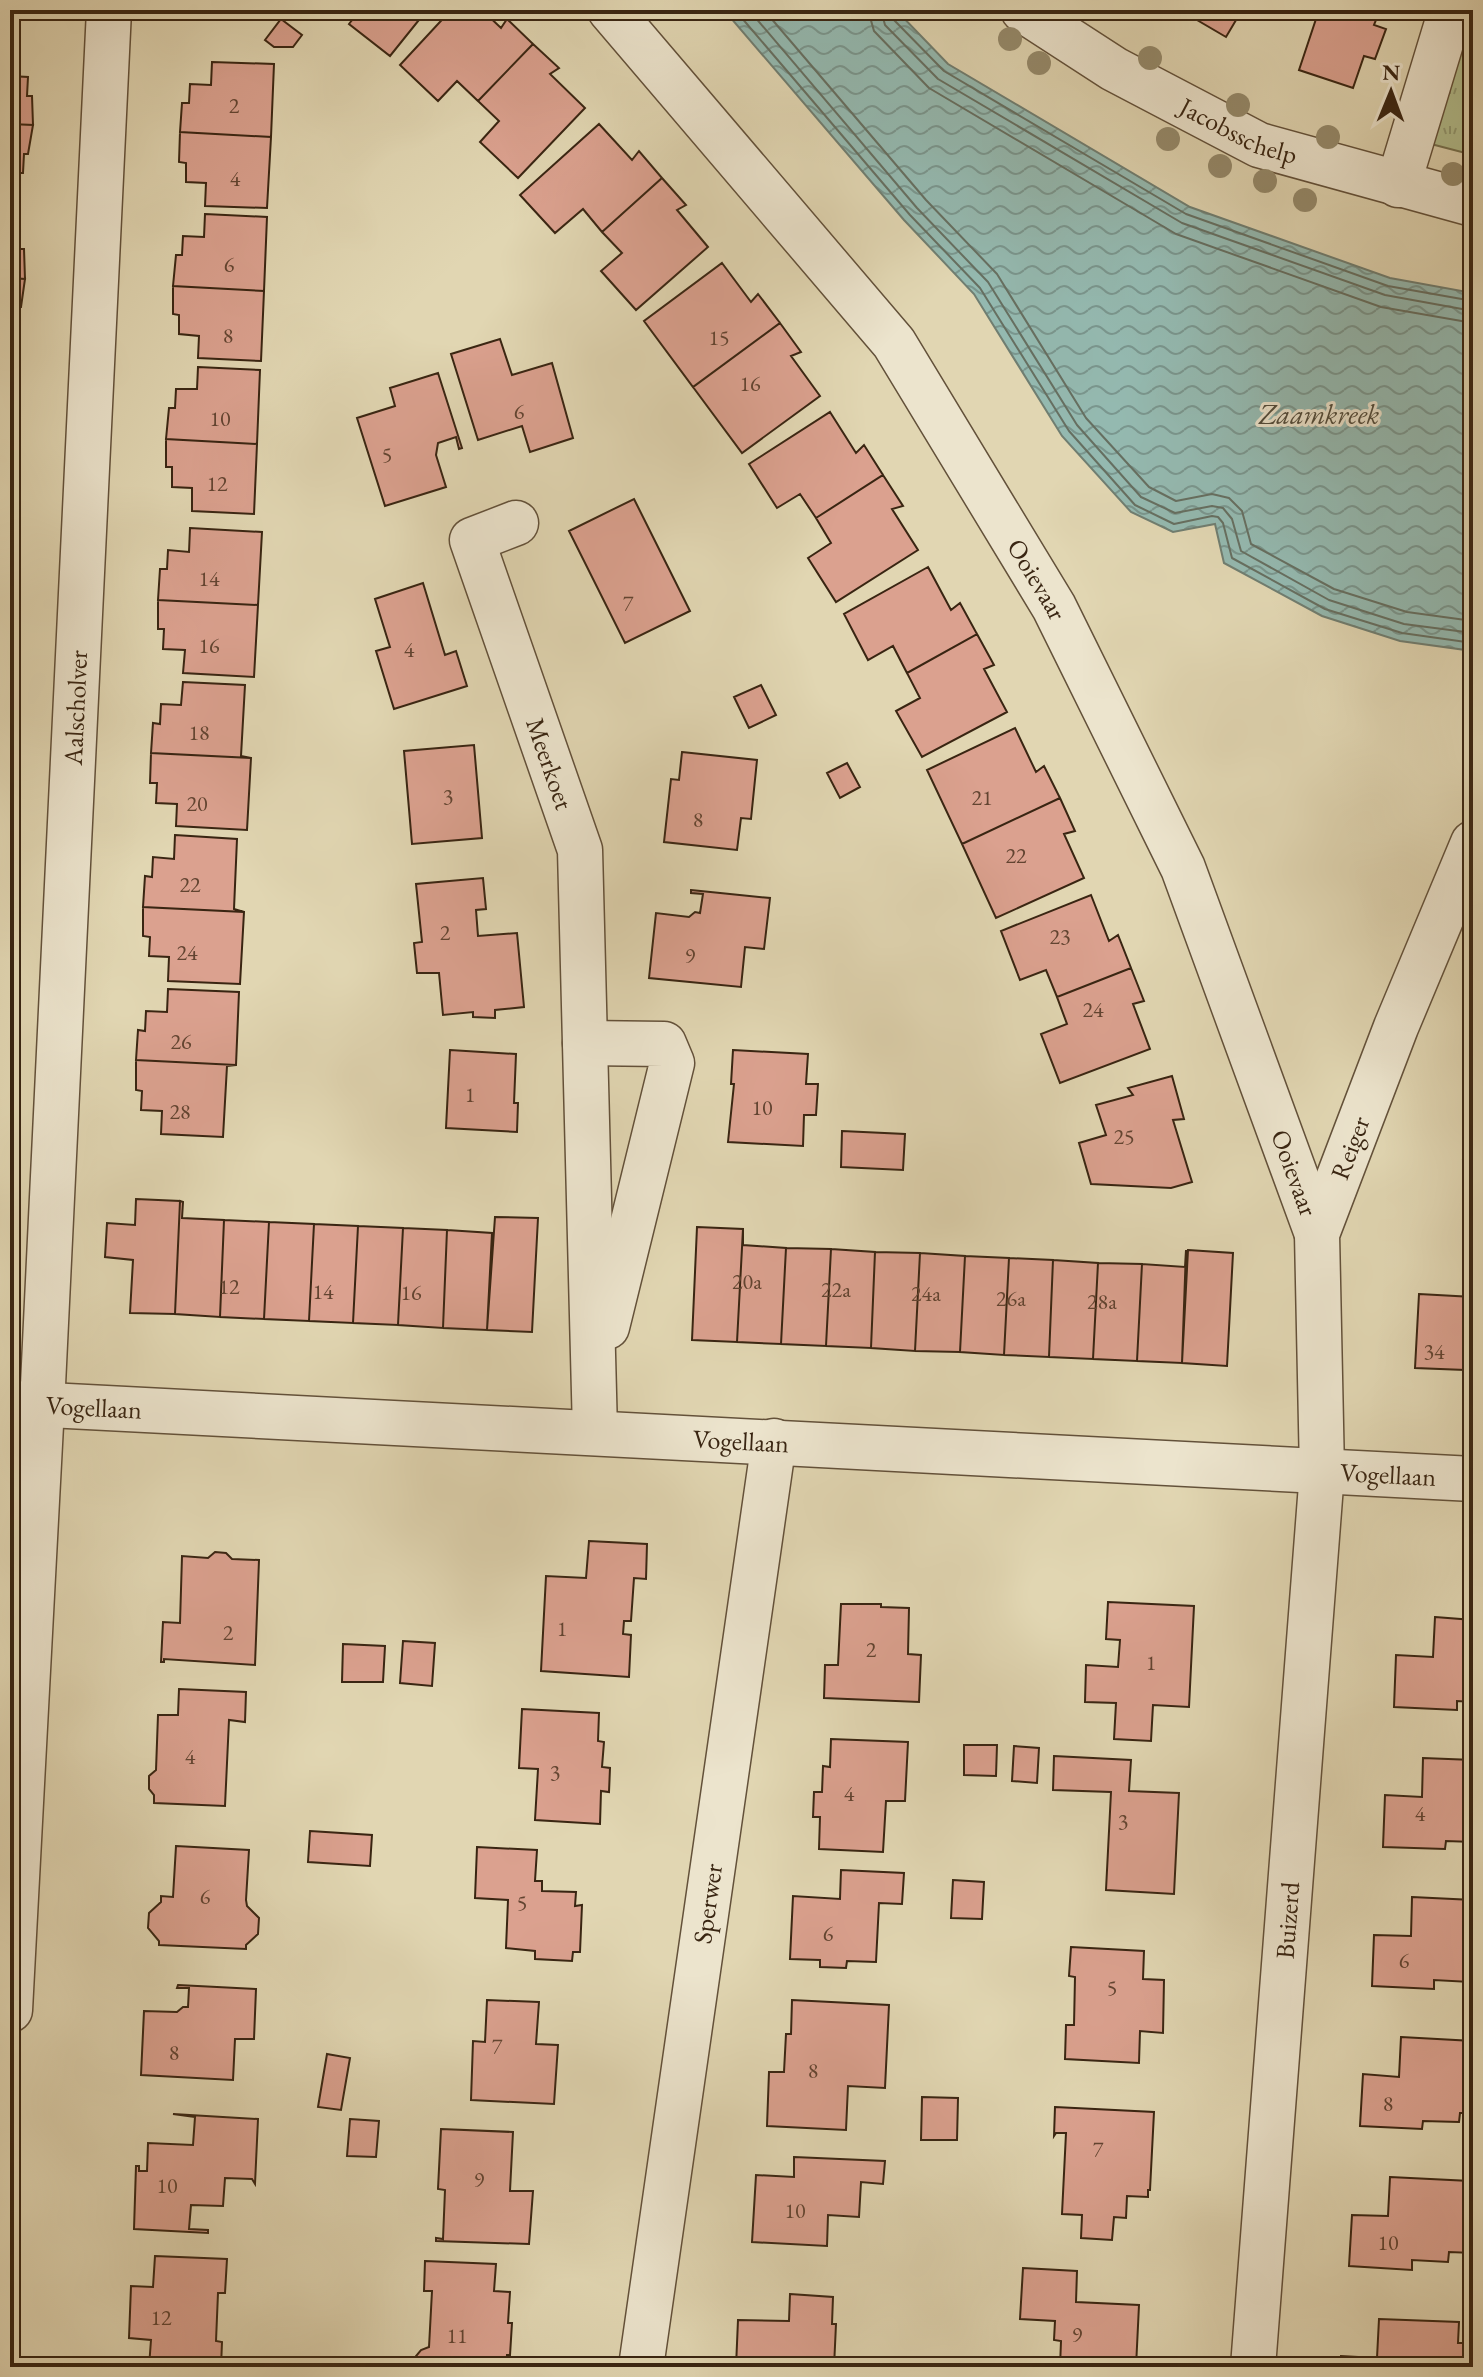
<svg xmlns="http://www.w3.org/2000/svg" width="1483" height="2377" font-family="'EB Garamond',serif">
	<defs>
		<pattern id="grass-tufts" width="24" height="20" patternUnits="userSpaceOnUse" patternTransform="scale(2)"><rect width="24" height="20" fill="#b2be8d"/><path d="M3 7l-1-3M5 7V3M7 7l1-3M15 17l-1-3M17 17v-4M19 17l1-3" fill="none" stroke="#929a72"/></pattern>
		<pattern id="water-waves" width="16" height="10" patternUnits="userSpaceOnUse" patternTransform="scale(2)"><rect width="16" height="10" fill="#94b9b0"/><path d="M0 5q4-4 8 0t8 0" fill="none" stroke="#7a968e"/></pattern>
	</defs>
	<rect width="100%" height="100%" fill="#e1d6b2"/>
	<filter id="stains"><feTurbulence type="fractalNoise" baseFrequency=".0025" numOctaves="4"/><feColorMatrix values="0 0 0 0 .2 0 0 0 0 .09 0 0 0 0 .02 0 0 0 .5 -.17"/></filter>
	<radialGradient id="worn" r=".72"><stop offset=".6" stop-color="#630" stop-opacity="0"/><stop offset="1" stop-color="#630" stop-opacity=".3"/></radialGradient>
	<!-- grass -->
	<path fill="url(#grass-tufts)" stroke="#767250" stroke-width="2" d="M1472 10H1473V155L1431 144Z"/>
	<!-- water -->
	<path fill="url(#water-waves)" stroke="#707e71" stroke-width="2" d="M724 10H896L948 64 1190 207 1390 278 1473 293V651L1400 641 1322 616 1224 563 1215 524 1173 532 1131 512 1062 436 974 294 904 220Z"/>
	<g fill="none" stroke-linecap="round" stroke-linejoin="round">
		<!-- shore -->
		<path stroke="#666f61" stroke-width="2" d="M735 10 910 215 980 288 1069 431 1135 505 1174 524 1212 516 1218 517 1223 523 1232 558 1325 609 1402 633 1473 643
			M749 10 917 208 988 282 1077 425 1141 497 1175 513 1212 506 1223 508 1232 519 1241 551 1329 600 1404 624 1473 633
			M764 10 926 200 997 274 1086 418 1149 487 1176 501 1212 494 1229 498 1242 511 1251 544 1334 589 1407 612 1473 621
			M868 10 874 31 929 88 1176 234 1381 307 1473 323
			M881 10 885 25 938 79 1182 223 1385 295 1473 311
			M891 10 893 19 944 71 1186 214 1388 286 1473 301"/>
	</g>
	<!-- building -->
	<path fill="#dba18f" stroke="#392512" stroke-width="2" d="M10 10H31L30 19 10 18Z
		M360 10H427L390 56 349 24Z
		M451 10H482L501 28 507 19 533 44 478 101 457 81 438 101 400 65Z
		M1180 10H1242L1226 37Z
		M1319 10H1380L1374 25 1386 29 1375 59 1364 56 1353 88 1299 70Z
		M281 19 302 35 293 47H274L265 40Z
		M533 44 559 68 550 74 585 108 518 178 480 142 499 121 478 101Z
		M212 62 274 64 271 137 180 132 182 103H189L190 84 211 85Z
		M10 76 28 77 27 96H32L33 125 10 124Z
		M10 124 33 125 28 154H24L23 173H10Z
		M599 124 632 160 639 151 662 178 602 232 583 209 555 233 520 195Z
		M180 132 271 137 267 208 205 206 206 183 186 182V163L179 162Z
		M662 178 686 205 677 210 708 247 636 310 601 271 622 253 602 232Z
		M205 214 267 217 264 291 173 286 176 255H182L183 236 204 237Z
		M10 230H20L19 249H24L25 279 10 278Z
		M722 263 751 302 758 294 780 323 693 387 644 321Z
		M10 278 25 279 21 307H16V326H10Z
		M173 286 264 291 261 361 198 358 199 336 179 334V315L173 314Z
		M780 323 801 352 791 356 820 396 742 453 693 387Z
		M500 339 512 375 552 363 573 438 530 452 522 426 478 440 451 354Z
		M198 367 260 370 257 444 166 439 169 408H175L176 389H197Z
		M438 373 462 448 459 449 456 437 438 443 436 455 446 487 385 506 357 418 395 406 390 388Z
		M10 383 12 384V403H17L18 432H10Z
		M830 412 856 453 864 445 883 475 816 518 800 494 777 508 749 464Z
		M10 432H18L14 461H10Z
		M166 439 257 444 254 514 192 511V488L172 487V467H166Z
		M883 475 903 506 892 509 918 550 836 602 808 558 831 543 816 518Z
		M634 499 690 611 625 643 569 531Z
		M190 528 262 532 258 605 158 600 160 569H167L168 550 189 552Z
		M928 567 951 610 960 603 977 634 907 673 893 646 868 660 844 614Z
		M423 583 445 655 456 651 467 686 394 709 376 651 390 647 375 599Z
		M158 600 258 605 254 677 183 673 185 650 163 649 164 629H158Z
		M977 634 994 665 984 669 1007 712 922 757 896 711 920 698 907 673Z
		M183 682 245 685 241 756 251 758 151 753 153 723 160 724 161 704 181 705Z
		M761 685 776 715 749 728 734 697Z
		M1015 728 1036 772 1044 766 1060 798 962 844 927 770Z
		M474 745 482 838 412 844 404 751Z
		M682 752 757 760 751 819 741 818 737 850 664 842 671 779 679 780Z
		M151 753 251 758 247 830 176 826 177 804 156 803 157 783H150Z
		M847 763 860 787 840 798 827 773Z
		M1060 798 1075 831 1064 834 1084 878 996 918 962 844Z
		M175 835 237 839 234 909 244 912 143 907 145 876 152 877 153 857 174 859Z
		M483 878 486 909 476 910 478 936 517 933 524 1007 495 1010V1018L473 1017V1012L443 1015 439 973H417L414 943 422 942 416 884Z
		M691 890 770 898 764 949 745 947 741 987 649 978 656 913 689 917 695 912 700 913 703 894 691 893Z
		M1091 895 1109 941 1118 935 1131 968 1057 997 1046 970 1020 980 1001 931Z
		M143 907 244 912 240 984 168 981 169 957 149 956 150 937 143 936Z
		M1131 968 1144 1001 1133 1004 1150 1049 1060 1083 1041 1034 1067 1024 1057 997Z
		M168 989 239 992 236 1065 136 1060 138 1030 145 1031 146 1011 167 1012Z
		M450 1050 516 1054 514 1103H518L517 1132 446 1128Z
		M733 1050 808 1054 806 1084H818L816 1115H804L803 1146 728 1142 734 1084H731Z
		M136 1060 236 1065 227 1066 223 1137 161 1134 162 1111 141 1110 142 1091 136 1090Z
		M1172 1076 1184 1119 1173 1120 1192 1182 1171 1188 1091 1184 1079 1143 1106 1135 1096 1105 1133 1095 1128 1088Z
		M1467 1108H1473V1159H1463Z
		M842 1131 905 1134 903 1170 841 1167Z
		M136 1199 180 1201 175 1314 130 1313 133 1260 105 1257 107 1223 135 1225Z
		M180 1201 183 1202 182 1218 224 1220 220 1317 175 1314Z
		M495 1217 538 1218 532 1332 487 1330Z
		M224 1220 269 1222 264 1319 220 1317Z
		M269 1222 314 1224 309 1321 264 1319Z
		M314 1224 358 1226 353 1323 309 1321Z
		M358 1226 403 1228 398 1325 353 1323Z
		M697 1227 743 1229 737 1342 692 1340Z
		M403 1228 447 1230 443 1328 398 1325Z
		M743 1229V1245L786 1248 781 1344 737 1342Z
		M447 1230 492 1233 487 1330 443 1328Z
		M786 1248 831 1249 826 1346 781 1344Z
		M831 1249 875 1252 871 1348 826 1346Z
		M1186 1250 1182 1363 1137 1361 1142 1264 1185 1267Z
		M1188 1250 1233 1253 1227 1366 1182 1363Z
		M875 1252 920 1253 915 1351 871 1348Z
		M920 1253 965 1256 960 1352 915 1351Z
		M965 1256 1009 1258 1004 1355 960 1352Z
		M1009 1258 1053 1260 1049 1357 1004 1355Z
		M1053 1260 1098 1263 1093 1359 1049 1357Z
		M1098 1263 1142 1264 1137 1361 1093 1359Z
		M1419 1294 1473 1297V1377H1464L1465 1370 1415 1368Z
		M589 1541 647 1544 646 1579 634 1578 631 1621H624L623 1634 631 1635 629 1677 541 1671 546 1576 586 1578Z
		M215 1552 226 1553 232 1559 259 1560 255 1665 164 1659V1662H161L163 1622 180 1623 182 1556 208 1558Z
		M1108 1602 1194 1606 1189 1707 1153 1705 1151 1741 1114 1739 1116 1703 1085 1702 1086 1665 1118 1667 1120 1640 1106 1639Z
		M841 1604H881V1607L909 1608 908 1654 921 1655 919 1702 824 1698 825 1665H838Z
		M1435 1617 1473 1620V1702L1457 1701V1710L1394 1707 1396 1655 1433 1657Z
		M403 1641 435 1643 432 1686 400 1683Z
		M343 1644 385 1646 383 1682H342Z
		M179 1689 246 1692 245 1722 229 1720 225 1806 154 1803V1795L149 1789V1776L156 1770 158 1715H178Z
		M522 1709 599 1713 598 1741 604 1742 602 1767 610 1768 609 1792 601 1791 600 1824 535 1820 538 1769 519 1768Z
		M831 1739 908 1742 905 1801H886L883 1852 819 1849 820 1817H813L814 1792H822L823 1766 830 1767Z
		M964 1745H997L996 1776 964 1775Z
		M1014 1746 1039 1748 1037 1783 1012 1781Z
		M1054 1756 1131 1760 1129 1791 1179 1793 1174 1894 1106 1890 1111 1792 1053 1790Z
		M1423 1758 1473 1760V1842L1446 1841 1445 1849 1383 1847 1385 1795 1422 1797Z
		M310 1831 372 1835 370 1866 308 1862Z
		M176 1846 249 1850 246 1900 247 1906 259 1918 258 1934 246 1945V1949L159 1945V1941L148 1928 149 1913 161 1902V1896L173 1897Z
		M477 1847 537 1850 535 1881H542V1891L576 1892 575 1906 582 1905 580 1952H573L572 1961 535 1959V1951L506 1948 508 1900 475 1898Z
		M841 1870 904 1873 902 1904 879 1903 876 1962 847 1961 846 1968 820 1967V1960L790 1959 793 1896 840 1899Z
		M953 1880 984 1882 982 1919 951 1918Z
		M1412 1897 1473 1900V1972H1471L1470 1982 1434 1980V1989L1372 1986 1374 1935 1411 1936Z
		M1071 1947 1144 1951 1143 1979 1164 1980 1163 2033 1140 2031 1139 2063 1065 2059 1066 2025H1074L1075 1977 1069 1976Z
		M178 1985 256 1989 254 2039H235L233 2080 141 2075 144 2011 177 2012 183 2007H188L189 1988H177Z
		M487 2000 539 2002 536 2044 558 2045 554 2104 471 2100 473 2041 485 2042Z
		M792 2000 889 2005 885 2088 848 2086 846 2130 767 2126 769 2072H784L786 2034H791Z
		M1401 2037 1473 2041V2113H1460L1459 2122 1423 2121 1422 2129 1360 2126 1363 2074 1399 2077Z
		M327 2054 350 2058 341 2110 318 2107Z
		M922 2097 958 2098 957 2140H921Z
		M1055 2107 1154 2112 1150 2190H1148V2197L1127 2196 1126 2218 1114 2217 1112 2240 1081 2238 1082 2215 1062 2214 1066 2133H1056L1054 2136Z
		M173 2114 258 2119 255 2184 252 2179 225 2178 223 2206 191 2205 189 2229 208 2230V2233L134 2229 136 2166H139V2171H147L148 2143 193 2145 195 2117Z
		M350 2119 379 2121 376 2157 347 2156Z
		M441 2129 513 2132 510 2191H533L529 2244 436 2241V2238L443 2239 445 2190 438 2189Z
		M794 2157 885 2161 883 2184 861 2182 859 2217 828 2215 827 2246 752 2242 756 2175 794 2177Z
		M1390 2177 1470 2181 1473 2253 1449 2252 1448 2262 1412 2260V2270L1349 2266 1352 2215 1388 2216Z
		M155 2256 227 2259 225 2293H218L216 2341 222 2342 221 2367H149L151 2340 129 2338 131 2286 153 2287Z
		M425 2261 496 2264 494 2291 510 2292 508 2323H512L510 2355H507L506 2367H418L416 2364V2356L421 2350 429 2347 432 2291H424Z
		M1023 2268 1077 2271 1076 2302 1139 2305 1136 2367H1060L1061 2341 1054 2340 1055 2321 1020 2319Z
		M790 2294 833 2297 832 2324H836L834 2367H736L738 2320 789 2321Z
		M1379 2319 1459 2322 1458 2343H1473V2367H1340L1341 2356 1377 2358Z
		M318 2360 350 2361V2367H318Z"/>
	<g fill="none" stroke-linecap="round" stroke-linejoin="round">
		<!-- street casing -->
		<g stroke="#63513a" stroke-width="47">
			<g id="street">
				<path id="s1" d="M610 10 894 343 1054 607 1183 868 1317 1234"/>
				<path id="s2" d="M1023 10 1114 69 1259 145 1473 204"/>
				<path d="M1398 185 1451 10"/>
				<path id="s3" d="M516 523 472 540 580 850 595 1432"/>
				<path d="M585 1043 664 1044 672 1063 607 1327"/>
				<path id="s4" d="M10 1403 1473 1479"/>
				<path id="s5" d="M10 2010 42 1406 109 10"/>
				<path id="s6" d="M641 2367 774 1441"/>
				<path id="s7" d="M1253 2367 1322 1472 1317 1234 1396 1027 1473 843"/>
			</g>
		</g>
		<!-- street -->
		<use href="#street" stroke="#ece4cd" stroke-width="44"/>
	</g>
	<!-- trees -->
	<g fill="#958a6b">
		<circle cx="1010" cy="39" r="12"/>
		<circle cx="1150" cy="58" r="12"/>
		<circle cx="1039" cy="63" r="12"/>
		<circle cx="1238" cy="105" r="12"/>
		<circle cx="1328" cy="137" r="12"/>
		<circle cx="1168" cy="139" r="12"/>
		<circle cx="1220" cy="166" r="12"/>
		<circle cx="1453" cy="174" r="12"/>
		<circle cx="1265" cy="181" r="12"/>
		<circle cx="1305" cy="200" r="12"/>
	</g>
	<g text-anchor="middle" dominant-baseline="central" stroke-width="6" stroke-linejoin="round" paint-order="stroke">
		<!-- number labels -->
		<g font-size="22" fill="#624431">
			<text x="234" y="105">2</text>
			<text x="235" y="178">4</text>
			<text x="229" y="264">6</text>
			<text x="228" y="335">8</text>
			<text x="719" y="337">15</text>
			<text x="750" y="383">16</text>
			<text x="519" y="411">6</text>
			<text x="220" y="418">10</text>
			<text x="387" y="454">5</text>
			<text x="217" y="483">12</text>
			<text x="209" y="578">14</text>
			<text x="628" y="603">7</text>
			<text x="209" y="645">16</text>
			<text x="409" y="649">4</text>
			<text x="199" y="732">18</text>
			<text x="448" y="796">3</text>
			<text x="982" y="797">21</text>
			<text x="197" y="803">20</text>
			<text x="698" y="819">8</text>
			<text x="1016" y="855">22</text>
			<text x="190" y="884">22</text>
			<text x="445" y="932">2</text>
			<text x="1060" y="936">23</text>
			<text x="187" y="952">24</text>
			<text x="690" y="955">9</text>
			<text x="1093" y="1009">24</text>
			<text x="181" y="1041">26</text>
			<text x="470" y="1094">1</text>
			<text x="762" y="1107">10</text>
			<text x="180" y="1111">28</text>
			<text x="1124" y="1136">25</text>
			<text x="747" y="1281">20a</text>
			<text x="229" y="1286">12</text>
			<text x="836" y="1289">22a</text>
			<text x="323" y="1291">14</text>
			<text x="411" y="1292">16</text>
			<text x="926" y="1293">24a</text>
			<text x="1011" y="1298">26a</text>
			<text x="1102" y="1301">28a</text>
			<text x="1434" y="1351">34</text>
			<text x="562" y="1628">1</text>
			<text x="228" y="1632">2</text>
			<text x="871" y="1649">2</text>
			<text x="1151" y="1662">1</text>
			<text x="190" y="1756">4</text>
			<text x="555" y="1772">3</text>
			<text x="849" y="1793">4</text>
			<text x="1420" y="1813">4</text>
			<text x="1123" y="1821">3</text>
			<text x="205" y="1896">6</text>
			<text x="522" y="1902">5</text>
			<text x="828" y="1933">6</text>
			<text x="1404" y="1960">6</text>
			<text x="1112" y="1987">5</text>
			<text x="497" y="2046">7</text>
			<text x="174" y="2052">8</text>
			<text x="813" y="2070">8</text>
			<text x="1388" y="2103">8</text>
			<text x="1098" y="2149">7</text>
			<text x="479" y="2179">9</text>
			<text x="167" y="2185">10</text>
			<text x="795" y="2210">10</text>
			<text x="1388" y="2242">10</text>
			<text x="161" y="2317">12</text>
			<text x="1077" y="2334">9</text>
			<text x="457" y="2335">11</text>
		</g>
		<!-- street labels -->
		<g font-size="26" fill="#392512" stroke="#ece4cd">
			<text stroke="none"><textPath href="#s2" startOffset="248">Jacobsschelp</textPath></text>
			<text stroke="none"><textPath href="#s1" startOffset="714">Ooievaar</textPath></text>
			<text stroke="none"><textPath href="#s5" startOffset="1304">Aalscholver</textPath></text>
			<text stroke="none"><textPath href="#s3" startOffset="284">Meerkoet</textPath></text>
			<text stroke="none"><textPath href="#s7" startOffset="1228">Reiger</textPath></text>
			<text stroke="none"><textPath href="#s1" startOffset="1362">Ooievaar</textPath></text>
			<text stroke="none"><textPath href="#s4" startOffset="84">Vogellaan</textPath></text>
			<text stroke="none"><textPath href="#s4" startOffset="732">Vogellaan</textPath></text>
			<text stroke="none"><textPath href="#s4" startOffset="1380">Vogellaan</textPath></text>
			<text stroke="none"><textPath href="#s6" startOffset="468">Sperwer</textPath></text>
			<text stroke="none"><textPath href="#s7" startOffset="448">Buizerd</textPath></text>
		</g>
		<!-- water labels -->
		<g font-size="28" font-style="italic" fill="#504a3a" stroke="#ece4cd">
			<text x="1319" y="414">Zaamkreek</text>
		</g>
	</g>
	<!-- margin -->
	<rect width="1483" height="2377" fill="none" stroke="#e1d6b2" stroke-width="40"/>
	<rect x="12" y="12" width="1459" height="2353" fill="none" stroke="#392512" stroke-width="4"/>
	<rect x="20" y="20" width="1443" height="2337" fill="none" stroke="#392512" stroke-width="2"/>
	<!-- north arrow -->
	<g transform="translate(1391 92) rotate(1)" stroke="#ece4cd" stroke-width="6" paint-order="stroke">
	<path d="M0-6L14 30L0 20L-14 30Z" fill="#392512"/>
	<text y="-12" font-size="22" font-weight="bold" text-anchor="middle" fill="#392512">N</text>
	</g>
	<rect width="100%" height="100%" filter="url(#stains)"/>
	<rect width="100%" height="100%" fill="url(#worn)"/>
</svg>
